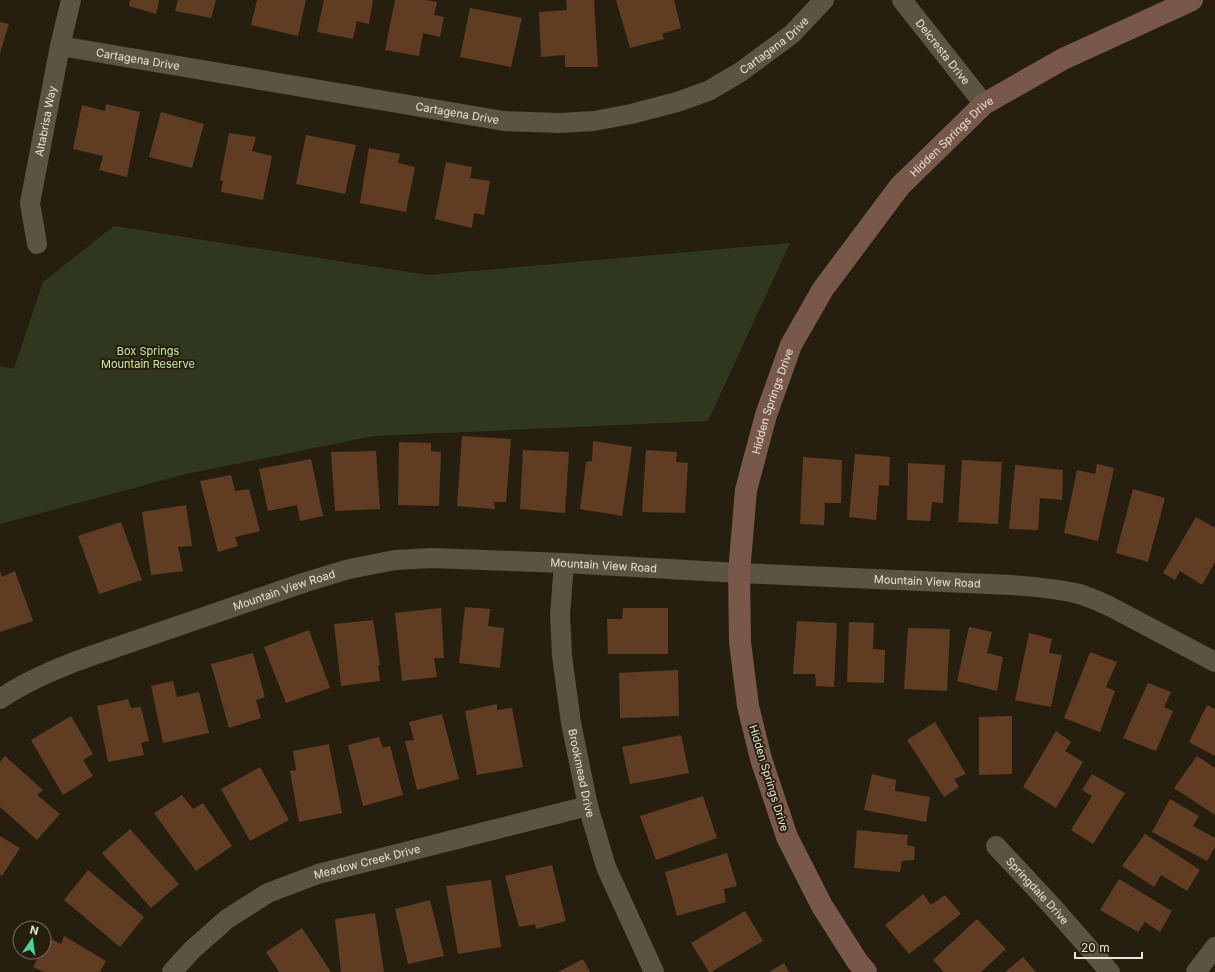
<svg xmlns="http://www.w3.org/2000/svg" width="1215" height="972" font-family="Inter,sans-serif">
	<rect width="100%" height="100%" fill="#261f10"/>
	<!-- green -->
	<path fill="#2f381f" d="M114 226 428 275 790 243 708 421 374 436 186 474 0 524V366L14 369 43 282Z"/>
	<!-- building -->
	<path fill="#603d22" d="M130 0H159L156 14 129 6Z
		M178 0H216L211 18 175 11Z
		M257 0H306L298 36 251 25Z
		M324 0H373L369 24 357 21 353 39 317 32Z
		M395 0H425L437 2 434 15 444 17 440 37 423 33 419 56 385 50Z
		M566 0H594L598 67H565V55L541 57 539 12 567 10Z
		M616 0H674L681 28 662 34 664 39 630 48Z
		M470 8 522 18 511 67 460 57Z
		M0 22 9 24 0 53Z
		M106 104 140 112 127 177 99 170 103 156 73 149 82 105 105 111Z
		M161 112 204 124 192 168 149 157Z
		M229 133 256 137 252 151 272 156 263 200 221 192 223 181 220 180Z
		M306 135 356 145 345 194 296 184Z
		M369 148 400 154 398 163 415 167 406 212 360 203Z
		M446 162 472 167 470 178 490 181 484 215 474 213 472 228 435 219Z
		M462 436 511 439 506 502H494L495 509 457 506Z
		M593 441 632 447 622 516 580 509 586 462 592 461Z
		M399 442 431 443V451L441 452 439 506 398 505Z
		M523 450 569 452 565 513 520 509Z
		M646 450 677 452 676 462 688 463 685 513 642 512Z
		M376 451 380 509 335 511 331 452Z
		M855 454 890 457 889 486 879 485 876 520 849 517Z
		M803 457 842 460 841 503H825L824 525 800 524Z
		M311 459 323 516 300 521 297 505 268 511 259 469Z
		M962 460 1002 462 998 524 958 522Z
		M908 463 945 465 943 503 932 502 930 521 907 520Z
		M1097 464 1114 468 1098 541 1064 533 1077 470 1095 474Z
		M1015 465 1063 470 1062 500 1040 498 1038 530 1009 529Z
		M231 475 235 491 249 489 260 531 235 537 238 546 218 552 200 481Z
		M1133 489 1165 498 1148 562 1116 553Z
		M186 505 192 546 178 547 183 571 151 575 142 512Z
		M1196 517 1215 528V562L1202 585 1180 571 1175 580 1163 573Z
		M121 522 142 580 99 594 78 536Z
		M0 571 2 577 15 571 33 621 0 632Z
		M465 607 490 609 488 626 504 628 500 668 459 663Z
		M441 608 444 658H434L437 677 402 681 395 613Z
		M623 608H668V654H608L607 619H622Z
		M373 620 380 665 378 666 380 681 341 686 334 624Z
		M797 621 837 623 834 687 816 686 815 674H793Z
		M849 622 874 623 873 649 885 650 884 683 847 682Z
		M969 627 992 632 987 653 1003 657 997 691 957 681Z
		M908 628 950 629 947 691 904 689Z
		M309 630 330 688 286 703 264 647Z
		M1029 633 1052 639 1049 653 1062 655 1051 707 1015 700Z
		M1090 652 1117 662 1106 687 1115 691 1100 732 1064 718Z
		M253 653 265 697 256 700 261 718 229 728 211 664Z
		M678 670 679 716 620 718 619 673Z
		M173 681 177 697 199 692 209 733 163 743 151 686Z
		M1148 683 1171 692 1164 707 1173 711 1156 751 1123 738Z
		M128 699 131 708 141 707 149 741 141 743 144 755 108 762 97 706Z
		M497 704V710L512 708 523 767 477 775 465 711Z
		M1207 705 1215 709V756L1189 742Z
		M442 714 459 779 417 790 405 741 414 740 409 722Z
		M71 716 93 754 83 760 93 776 63 795 31 740Z
		M1012 716V774L979 775V717Z
		M935 722 966 774 954 779 959 787 944 797 907 740Z
		M1056 731 1071 742 1065 751 1083 762 1056 808 1023 787Z
		M681 735 689 773 630 784 622 747Z
		M379 737 383 748 390 746 403 795 363 806 348 745Z
		M329 744 342 813 299 822 290 771 296 770 293 751Z
		M5 756 43 790 37 795 60 814 37 840 0 807V762Z
		M1197 756 1215 768V815L1174 788Z
		M260 767 289 820 250 841 221 789Z
		M872 774 896 780 895 791 930 797 926 822 864 810Z
		M1092 774 1125 793 1093 844 1071 830 1092 796 1082 790Z
		M182 795 193 809 203 803 232 846 196 871 154 813Z
		M703 796 717 838 656 860 640 816Z
		M1170 799 1199 816 1193 826 1215 838V847L1207 861 1152 832Z
		M130 829 179 884 151 908 102 853Z
		M857 830 908 835 907 845 915 847 914 860 902 861 900 872 854 868Z
		M1145 834 1200 870 1187 891 1161 875 1154 887 1122 866Z
		M0 836 20 848 2 876 0 875Z
		M727 853 737 886 724 889 726 902 677 916 665 872Z
		M552 865 566 921 536 929 535 924 519 927 505 876Z
		M88 870 144 917 120 947 64 900Z
		M1119 879 1172 911 1160 932 1145 922 1138 932 1100 910Z
		M491 880 501 947 458 954 446 886Z
		M923 894 931 905 945 895 961 914 909 954 885 925Z
		M430 900 444 956 408 964 395 909Z
		M745 911 763 941 711 972H709L691 943Z
		M375 913 384 972H341L335 919Z
		M977 919 1006 949 981 972H944L933 960Z
		M302 928 331 972H279L266 952Z
		M64 936 106 961 100 972H44L33 967 41 952H44V947L49 938 61 944Z
		M1023 957 1036 972H1005Z
		M583 959 590 972H558Z
		M784 963 789 972H769Z"/>
	<g fill="none" stroke-linecap="round" stroke-linejoin="round">
		<!-- street -->
		<g stroke="#5b5443" stroke-width="20">
			<path id="s1" d="M902 0 984 104"/>
			<path id="s2" d="M60 46 504 121 559 123 594 121 631 114 677 102 708 91 739 73 792 34 824 0"/>
			<path id="s3" d="M37 244 30 203 60 46 71 0"/>
			<path id="s4" d="M564 563 560 615 562 656 571 723 588 806 606 867 654 972"/>
			<path id="s5" d="M0 699C26 681 55 669 85 658L306 582 349 569 395 560 432 558 564 563 739 573 1011 585C1034 587 1056 588 1079 594 1090 597 1100 602 1111 607L1215 662"/>
			<path id="s6" d="M996 846 1051 905 1110 972"/>
			<path id="s7" d="M172 972 192 950 227 919 268 893 318 874 588 806"/>
			<path d="M1196 972 1215 947"/>
		</g>
		<!-- secondary -->
		<path stroke="#78584a" stroke-width="22" id="s8" d="M866 972 857 961 822 906 787 837 761 759 748 706 740 642 739 573 746 490 766 415 791 345 823 289 900 186 984 104 1063 59 1192 0"/>
	</g>
	<g text-anchor="middle" dominant-baseline="central" stroke-width="4" stroke-linejoin="round" paint-order="stroke">
		<!-- street labels -->
		<g font-size="11" fill="#e7e3d9" stroke="#261f10">
			<text stroke="none"><textPath href="#s2" startOffset="739">Cartagena Drive</textPath></text>
			<text stroke="none"><textPath href="#s1" startOffset="66">Delcresta Drive</textPath></text>
			<text stroke="none"><textPath href="#s2" startOffset="79">Cartagena Drive</textPath></text>
			<text stroke="none"><textPath href="#s2" startOffset="403">Cartagena Drive</textPath></text>
			<text stroke="none"><textPath href="#s3" startOffset="125">Altabrisa Way</textPath></text>
			<text stroke="none"><textPath href="#s8" startOffset="927">Hidden Springs Drive</textPath></text>
			<text stroke="none"><textPath href="#s8" startOffset="603">Hidden Springs Drive</textPath></text>
			<text stroke="none"><textPath href="#s5" startOffset="629">Mountain View Road</textPath></text>
			<text stroke="none"><textPath href="#s5" startOffset="953">Mountain View Road</textPath></text>
			<text stroke="none"><textPath href="#s5" startOffset="305">Mountain View Road</textPath></text>
			<text stroke="none"><textPath href="#s4" startOffset="212">Brookmead Drive</textPath></text>
			<text transform="translate(769 778) rotate(73)">Hidden Springs Drive</text>
			<text stroke="none"><textPath href="#s7" startOffset="229">Meadow Creek Drive</textPath></text>
			<text stroke="none"><textPath href="#s6" startOffset="61">Springdale Drive</textPath></text>
		</g>
		<!-- park labels -->
		<g font-size="11" fill="#d1eaa5" stroke="#261f10">
			<text x="148" y="351">Box Springs<tspan x="148" dy="13">Mountain Reserve</tspan></text>
		</g>
	</g>
	<!-- north arrow -->
	<g transform="translate(32 940) rotate(13)"><circle r="19" fill="#261f10" stroke="#736d60"/>
	<path d="M0-3L7 15L0 10L-7 15Z" fill="#4cd39a"/>
	<text y="-6" font-size="11" font-weight="bold" text-anchor="middle" fill="#e7e3d9">N</text>
	</g>
	<!-- scale -->
	<path d="M1075 952v6h67v-6" fill="none" stroke="#e7e3d9" stroke-width="2"/>
	<text x="1081" y="952" font-size="12" fill="#e7e3d9" stroke="#261f10" stroke-width="3" paint-order="stroke">20 m</text>
</svg>
